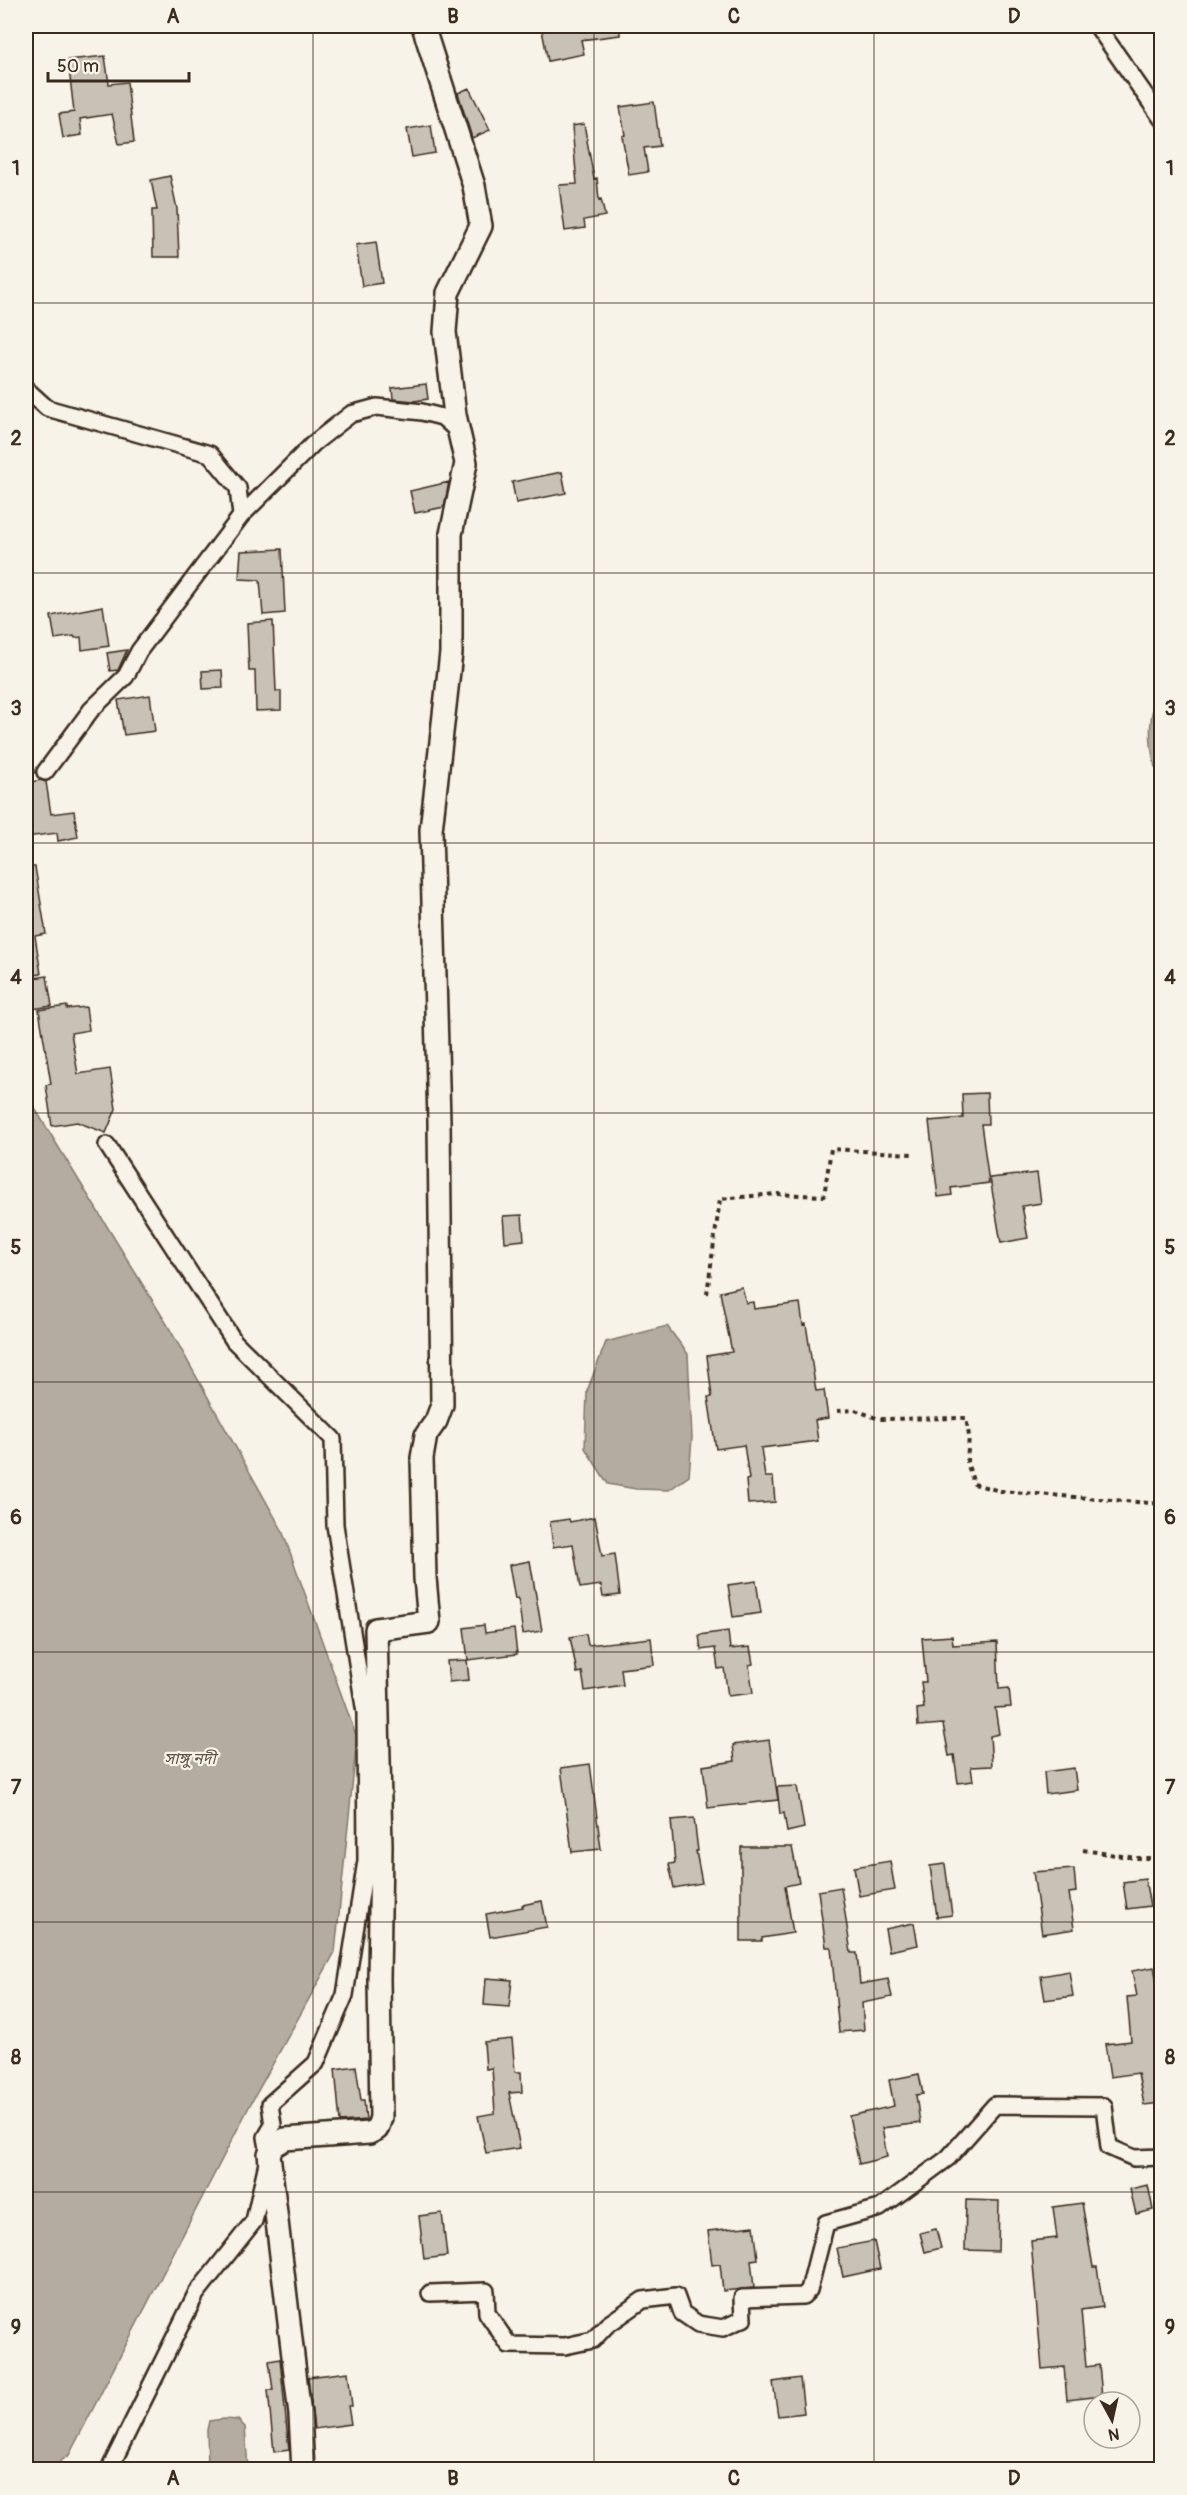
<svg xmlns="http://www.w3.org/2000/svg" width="1187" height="2495" font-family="Pangolin,'Noto Sans Bengali',sans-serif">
	<rect width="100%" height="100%" fill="#f7f3e8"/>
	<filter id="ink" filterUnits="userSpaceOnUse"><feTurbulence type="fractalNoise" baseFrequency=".0167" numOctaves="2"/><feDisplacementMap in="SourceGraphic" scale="12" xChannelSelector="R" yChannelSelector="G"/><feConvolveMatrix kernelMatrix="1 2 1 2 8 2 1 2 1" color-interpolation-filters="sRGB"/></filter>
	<g filter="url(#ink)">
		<!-- water -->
		<path fill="#b4aca0" stroke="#84786c" stroke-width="1.5" d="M1161 689V767H1155C1149 743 1147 711 1161 689Z
			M26 1094 168 1326 282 1530 357 1738 335 1952 250 2105 69 2455 50 2469H26Z
			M667 1326 688 1354 692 1438 689 1476 669 1490 636 1489 608 1484 585 1448 587 1391 606 1342Z
			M223 2419 238 2420 245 2427 248 2469H208L207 2430 209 2421Z"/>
		<!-- building -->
		<path fill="#c8c1b6" stroke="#3b2a1e" stroke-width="1.5" d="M566 26H620V35L581 40 584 54 548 61 542 30Z
			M105 56 109 84 127 82 134 142 119 144 112 114 80 119 82 135 63 138 59 114 74 112 68 60Z
			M469 88 490 130 472 138 458 93Z
			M654 102 660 146 644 148 648 172 629 175 622 136 625 135 620 107Z
			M584 124 594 179 597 178 599 200 601 199 605 216 584 220 585 228 565 231 559 185 577 184 572 126Z
			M431 125 435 153 412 157 407 129Z
			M170 176 177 209 179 257H153L152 210H157L151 180Z
			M376 242 382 283 362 286 356 245Z
			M426 384 428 399 414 401 393 399 392 388Z
			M562 472 566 493 516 503 512 482Z
			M449 482 444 507 415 513 410 491Z
			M282 549 285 613 263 615 260 580 239 579 241 551Z
			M103 606 109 646 82 650 81 637 75 638 74 636 55 639 51 616Z
			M273 621 276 691H281V710L256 711 255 671H249L247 623Z
			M127 650 118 670 110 671 107 653Z
			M222 670 223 688 203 689 202 671Z
			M150 695 155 731 124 735 118 700Z
			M41 780 46 782 51 814 74 811 78 837 58 841 57 833 26 837V783Z
			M26 867H35L46 934 35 936 41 974 26 976Z
			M47 976 52 1006 32 1009 27 979Z
			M67 1006V1009L86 1007 89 1030 71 1033 78 1074 110 1069 116 1109 106 1133 77 1122 52 1126 46 1085 51 1084 39 1010Z
			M987 1093 988 1124H981L989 1183 951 1188 952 1195 938 1197 929 1121 963 1118 962 1094Z
			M1037 1173 1041 1203 1022 1206 1028 1238 1001 1243 990 1178Z
			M522 1215 524 1240 505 1242 503 1216Z
			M742 1287 746 1303 753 1302 754 1309 800 1303 803 1325 806 1324 816 1391 824 1390 828 1418 815 1420 818 1441 761 1448 765 1477H773L775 1502 748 1504 746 1480 749 1479 744 1445 716 1449 708 1397H712L707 1356 732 1352 720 1292Z
			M595 1517 602 1556 615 1554 620 1595 603 1597 601 1585 580 1588 573 1544 553 1547 550 1522 569 1519 570 1522Z
			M530 1561 542 1631 523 1634 518 1598 515 1599 509 1565Z
			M756 1581 761 1613 733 1617 728 1585Z
			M484 1625 485 1633 514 1629 517 1654 468 1660 464 1628Z
			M728 1631 730 1649 750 1647 753 1664 749 1665 753 1693 728 1696 724 1668 718 1669 715 1648 701 1650 699 1635Z
			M586 1634 588 1645 651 1638 654 1665 621 1669 623 1685 585 1691 582 1672 577 1673 570 1637Z
			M952 1636 953 1645 997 1642 999 1689 1009 1688 1011 1707 995 1708 999 1734 990 1736 992 1766 971 1767 973 1781 958 1783 954 1755 949 1756 943 1724 918 1726 917 1709 924 1708 921 1682H926L922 1638Z
			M467 1660 469 1680 449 1682 447 1661Z
			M769 1740 778 1800 708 1808 703 1766 735 1761 733 1745Z
			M590 1764 601 1849 572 1852 561 1768Z
			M1074 1768 1077 1790 1046 1794 1044 1772Z
			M797 1786 804 1828 787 1832 784 1813 780 1814 777 1787Z
			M694 1818 698 1851H696L702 1883 674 1888 669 1864 675 1863 671 1820Z
			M741 1847H792L799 1883 785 1886 793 1933 762 1938V1941H741Z
			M890 1861 895 1890 859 1896 854 1867Z
			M945 1864 952 1915 937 1917 930 1866Z
			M1074 1869 1076 1892 1069 1893 1074 1929 1042 1934 1033 1872Z
			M1145 1879 1150 1906 1127 1909 1123 1882Z
			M841 1887 851 1953H857L860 1984 888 1979 892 1997 862 2003 864 2030 839 2032 831 1947H826L818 1891Z
			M542 1901 547 1927 490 1937 486 1914 523 1907 522 1905Z
			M914 1923 918 1945 889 1951 885 1929Z
			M1154 1967 1159 1993H1161V2103L1144 2105 1138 2073 1110 2077 1105 2044 1131 2041 1127 1997 1137 1996 1132 1971Z
			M1069 1971 1073 1996 1045 2000 1041 1976Z
			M486 1978 512 1980 509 2007 484 2005Z
			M512 2039 515 2072H521L522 2092 509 2093 520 2148 486 2153 478 2116 495 2113 492 2068 486 2069 484 2042Z
			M356 2066 361 2100H364L366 2120 340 2122 335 2069Z
			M919 2074 923 2094 916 2095 920 2123 882 2128 887 2157 859 2164 849 2116 894 2106 889 2080Z
			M1148 2185 1153 2210 1136 2214 1130 2189Z
			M966 2200 999 2201 998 2251 965 2250Z
			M1082 2203 1093 2267H1097L1103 2307 1081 2310 1086 2367 1099 2365 1102 2396 1067 2400 1064 2367 1042 2369 1031 2241 1057 2238 1053 2207Z
			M442 2213 447 2256 424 2259 419 2216Z
			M754 2226 758 2259 751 2260 754 2288 723 2291 720 2264 712 2265 708 2231Z
			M936 2229 941 2248 925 2252 920 2233Z
			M874 2241 880 2269 843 2277 837 2248Z
			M280 2359 289 2450 274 2452 268 2390H273L269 2361Z
			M348 2372 352 2406H348L351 2424 314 2429 308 2377Z
			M800 2378 804 2413 778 2416 773 2382Z"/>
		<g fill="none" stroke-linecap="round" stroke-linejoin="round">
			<!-- minor casing -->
			<g stroke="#3b2a1e" stroke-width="20">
				<path id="minor" d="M1097 26 1162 119
					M26 389 47 408 210 454 238 488 241 516
					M45 772 91 710 126 676 139 651 241 516 314 443 351 414 377 407 422 412 442 417 460 433
					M107 1145 234 1341 333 1439 335 1525 365 1713 366 1861 345 1995 316 2063 270 2104 273 2125 266 2137 269 2154 254 2221 196 2294 109 2470
					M430 2293 486 2291 487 2313 509 2345 565 2346 593 2340 607 2325 643 2300 676 2296 682 2313 698 2324 723 2328 743 2319 742 2298 803 2296 809 2290 826 2223 880 2208 948 2158 995 2105 1104 2106 1109 2147 1134 2158 1162 2157"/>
			</g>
			<!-- secondary casing -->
			<g stroke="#3b2a1e" stroke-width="26">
				<path id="secondary" d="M303 2470 300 2415 269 2154 272 2147 285 2139 369 2133 377 2129 381 2118 379 1979 381 1846 376 1629 429 1622 425 1578 422 1458 426 1435 436 1421 442 1405 439 1121 431 830 451 653V534L466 463 455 415 445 332 448 293 481 226 474 186 423 26"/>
			</g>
			<!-- path -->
			<path stroke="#3b2a1e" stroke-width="4" stroke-dasharray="4.5 4.5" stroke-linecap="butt" d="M707 1294 720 1199 775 1194 824 1196 831 1149 912 1154
				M837 1411 855 1410 879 1419 966 1418 969 1436 967 1462 974 1484 1000 1491 1162 1504
				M1083 1850 1135 1858H1162"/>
			<!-- minor -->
			<use href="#minor" stroke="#f7f3e8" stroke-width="15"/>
			<!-- secondary -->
			<use href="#secondary" stroke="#f7f3e8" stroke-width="21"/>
		</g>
	</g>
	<!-- grid -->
	<path fill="none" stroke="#3b2a1e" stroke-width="1.5" stroke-opacity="0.55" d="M313 26V2470M594 26V2470M874 26V2470M26 303H1162M26 573H1162M26 843H1162M26 1113H1162M26 1382H1162M26 1652H1162M26 1922H1162M26 2192H1162"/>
	<g text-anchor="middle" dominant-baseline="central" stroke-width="4.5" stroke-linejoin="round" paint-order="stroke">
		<!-- water labels -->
		<g font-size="16" font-style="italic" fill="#5f5145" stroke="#f7f3e8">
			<text x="190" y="1759">সাঙ্গু নদী</text>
		</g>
	</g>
	<!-- margin -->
	<rect width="1187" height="2495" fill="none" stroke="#f7f3e8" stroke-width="66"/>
	<!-- north arrow -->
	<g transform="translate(1112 2420) rotate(172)"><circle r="28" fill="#f7f3e8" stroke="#aca397" stroke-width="1.5"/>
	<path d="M0-4.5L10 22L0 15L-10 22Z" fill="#3b2a1e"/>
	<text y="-9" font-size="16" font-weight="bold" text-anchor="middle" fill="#3b2a1e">N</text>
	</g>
	<!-- scale -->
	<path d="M48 72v9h141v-9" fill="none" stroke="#3b2a1e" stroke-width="3"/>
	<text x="57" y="72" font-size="18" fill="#3b2a1e" stroke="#f7f3e8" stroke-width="4.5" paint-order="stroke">50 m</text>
	<rect x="33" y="33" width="1121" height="2429" fill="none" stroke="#3b2a1e" stroke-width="2"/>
	<g font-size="20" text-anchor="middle" font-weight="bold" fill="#3b2a1e">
		<text x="173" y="23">A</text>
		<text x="453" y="23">B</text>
		<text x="734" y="23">C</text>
		<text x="1014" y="23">D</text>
		<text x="16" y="175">1</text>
		<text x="1170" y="175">1</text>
		<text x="16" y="445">2</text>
		<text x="1170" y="445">2</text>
		<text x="16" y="715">3</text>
		<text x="1170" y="715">3</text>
		<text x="16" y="984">4</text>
		<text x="1170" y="984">4</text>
		<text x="16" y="1254">5</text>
		<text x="1170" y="1254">5</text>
		<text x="16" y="1524">6</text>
		<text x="1170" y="1524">6</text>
		<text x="16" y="1794">7</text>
		<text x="1170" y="1794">7</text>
		<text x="16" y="2064">8</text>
		<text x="1170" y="2064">8</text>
		<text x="16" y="2334">9</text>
		<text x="1170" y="2334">9</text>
		<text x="173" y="2485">A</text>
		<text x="453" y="2485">B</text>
		<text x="734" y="2485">C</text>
		<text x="1014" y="2485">D</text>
	</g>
</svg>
